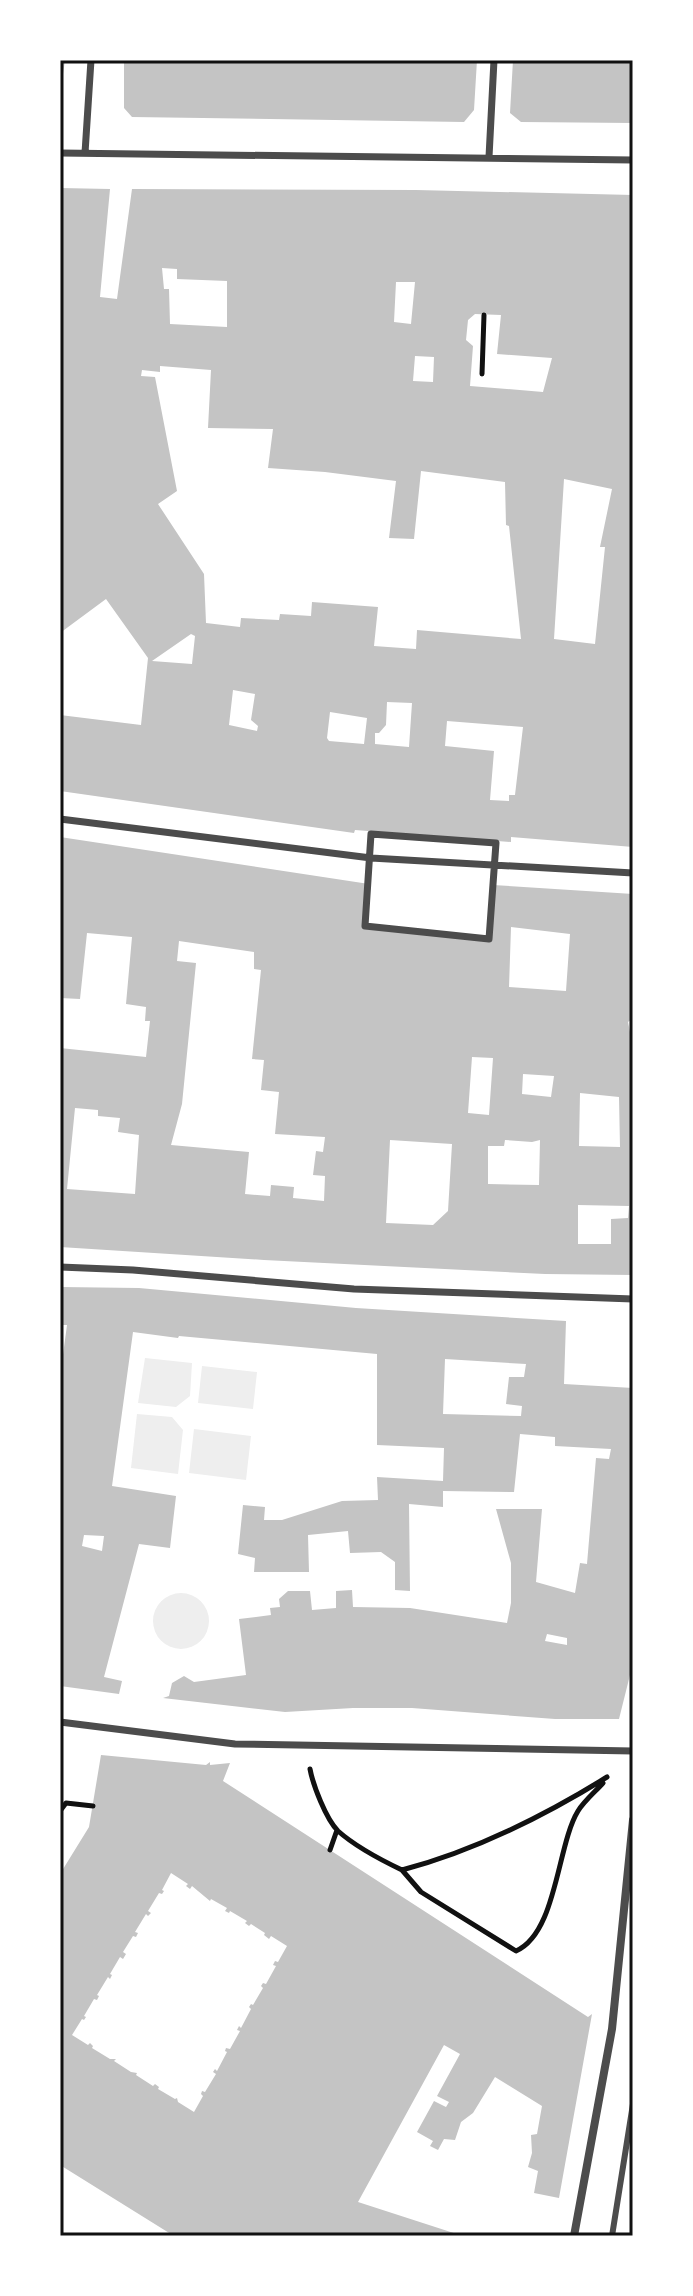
<svg xmlns="http://www.w3.org/2000/svg" width="693" height="2296" font-family="Figtree,sans-serif">
	<rect width="100%" height="100%" fill="#fff"/>
	<!-- green -->
	<path fill="#eee" d="M145 1358 192 1363 190 1396 176 1407 138 1403Z
		M202 1366 257 1372 253 1409 198 1403Z
		M137 1414 172 1417 183 1430 178 1474 131 1468Z
		M194 1429 251 1436 246 1480 189 1473Z
		M153 1621a28 28 0 1 1 56 0a28 28 0 1 1-56 0Z"/>
	<!-- building -->
	<path fill="#c4c4c4" fill-rule="evenodd" d="M60 60H65L62 81H60Z
		M124 60H477L474 110 464 122 132 117 124 108Z
		M513 60H633V123L521 122 510 113Z
		M60 188 110 189 100 297 117 299 132 189 416 190 633 195V847L511 837V842L355 830 354 833 60 791V715L141 725 148 658 106 599 60 633ZM162 268 177 269V279L227 281V327L170 324 169 289H164ZM396 282H415L411 324 394 322ZM475 314 501 315 497 354 552 358 543 392 470 386 473 346 466 340 468 320ZM415 356 434 357 433 382 413 381ZM160 366 211 370 208 428 273 429 268 468 325 472 396 481 389 538 414 539 421 471 505 482 506 525 509 526 521 639 417 630 416 649 374 646 378 607 312 602 311 616 280 614 279 620 241 618 240 627 206 623 204 574 158 504 177 491 155 377 141 376 142 370 160 372ZM564 479 612 489 600 547H605L595 644 554 639ZM191 634 195 636 192 664 152 661ZM233 690 255 694 251 720 258 726 257 731 229 725ZM387 702 412 703 409 747 375 744V733H379L386 725ZM330 712 367 718 364 744 329 741 327 738ZM447 721 523 727 515 795H509V801L490 800 494 751 445 746Z
		M60 837 369 884 365 926 489 939 493 885 633 894V1018L628 1022 631 1037 633 1035V1275L545 1274 264 1260 60 1247V1048L146 1057 150 1021H145L146 1007 126 1004 132 937 87 933 80 999 60 998ZM511 927 570 934 566 991 509 987ZM179 941 254 952V969L261 970 252 1059 264 1060 261 1090 279 1092 275 1134 325 1137 323 1152 316 1151 313 1175 325 1176 324 1201 293 1198 294 1187 271 1185 270 1196 245 1194 249 1152 171 1145 182 1104 196 963 177 961ZM472 1057 493 1058 489 1115 468 1113ZM523 1074 554 1076 551 1097 522 1094ZM580 1093 619 1097 620 1147 579 1146ZM75 1108 98 1110V1116L120 1118 118 1132 139 1135 135 1194 67 1189ZM390 1140 452 1144 448 1211 433 1225 386 1223ZM505 1140 532 1142 540 1140 539 1185 488 1184V1146H504ZM578 1205 629 1206 628 1218 611 1219V1244H578Z
		M60 1287 139 1288 356 1308 566 1321 564 1384 633 1388V1663L619 1719H555L412 1708H353L285 1712 163 1698 169 1696 172 1683 184 1676 194 1682 246 1675 239 1619 271 1615 270 1608 280 1607 279 1599 288 1591H310L312 1610 336 1608V1591L352 1590 353 1607 410 1608 507 1623 511 1603V1563L496 1509H542L536 1582 575 1593 580 1563 587 1564 596 1458 609 1459 611 1449 555 1446V1437L520 1434 514 1492 443 1491V1507L409 1504 410 1591 395 1590V1562L381 1552 350 1553 348 1531 308 1535 309 1572H254L255 1558 238 1554 243 1505 265 1507 264 1520H282L342 1501 378 1500 377 1477 443 1481 444 1448 377 1445V1354L179 1336 178 1338 133 1332 112 1486 176 1496 170 1548 139 1544 104 1677 122 1681 119 1694 60 1686V1377L67 1325H60ZM445 1359 526 1364 524 1377H509L506 1404 522 1406 521 1416 443 1414ZM84 1535 104 1536 102 1551 82 1546ZM547 1634 567 1638V1645L545 1641Z
		M101 1755 206 1765 210 1762V1765L230 1763 223 1781 588 2017 592 2014 559 2198 534 2193 538 2171 528 2167 532 2153 531 2135 537 2134 542 2106 495 2077 473 2113 461 2122 455 2140 444 2139 438 2150 430 2146 433 2141 417 2132 434 2101 446 2107 449 2102 437 2096 460 2054 444 2045 358 2202 463 2236H174L60 2165V1874L89 1827ZM171 1873 188 1884 186 1886 190 1889 192 1886 210 1901 211 1899 227 1908 225 1911 229 1913 230 1911 247 1921 245 1923 249 1926 251 1924 265 1933 264 1935 269 1939 271 1936 287 1946 278 1962 275 1961 273 1965 276 1966 266 1984 263 1983 261 1986 263 1988 253 2005 251 2004 249 2007 251 2009 241 2028 239 2026 237 2030 240 2031 230 2049 226 2048 225 2051 227 2052 217 2071 215 2069 213 2072 216 2074 205 2092 202 2091 201 2094 203 2096 194 2112 178 2102 177 2098 175 2099 158 2089 159 2087 155 2084 153 2086 136 2075 137 2073 131 2072 114 2061 116 2059H110L92 2048 93 2046 90 2043 88 2045 72 2035 82 2019 84 2020 86 2017 84 2016 94 1999 97 2000 99 1996 97 1995 108 1977 110 1979 112 1975 110 1974 120 1957 123 1959 126 1954 123 1952 133 1936 136 1937 138 1933 135 1932 146 1914 148 1916 151 1913 148 1911 159 1893 162 1894 164 1891 162 1890Z"/>
	<g fill="none" stroke-linecap="round" stroke-linejoin="round">
		<!-- path -->
		<path stroke="#111" stroke-width="5" d="M482 374 484 315
			M310 1769C313 1785 326 1819 338 1831 356 1847 381 1860 402 1870 474 1851 544 1816 607 1777
			M60 1811 66 1803 93 1806
			M330 1850 337 1830
			M402 1870 421 1892 516 1951C557 1933 557 1845 578 1811 584 1801 595 1792 603 1783"/>
		<!-- service -->
		<path stroke="#4c4c4c" stroke-width="6" d="M612 2236 633 2104"/>
		<!-- pedestrian -->
		<path stroke="#4c4c4c" stroke-width="7" d="M60 153 633 160
			M85 153 91 60
			M489 157 494 60
			M60 819 371 858 633 873
			M371 834 496 843 489 939 365 926Z
			M60 1267 133 1270 354 1289 633 1299
			M60 1722 235 1744 633 1751"/>
		<!-- minor -->
		<path stroke="#4c4c4c" stroke-width="8" d="M574 2236 612 2029 633 1820"/>
	</g>
	<!-- border -->
	<rect width="693" height="2296" fill="none" stroke="#ffffff" stroke-width="124"/>
	<rect x="62" y="62" width="569" height="2172" fill="none" stroke="#111" stroke-width="3"/>
</svg>
